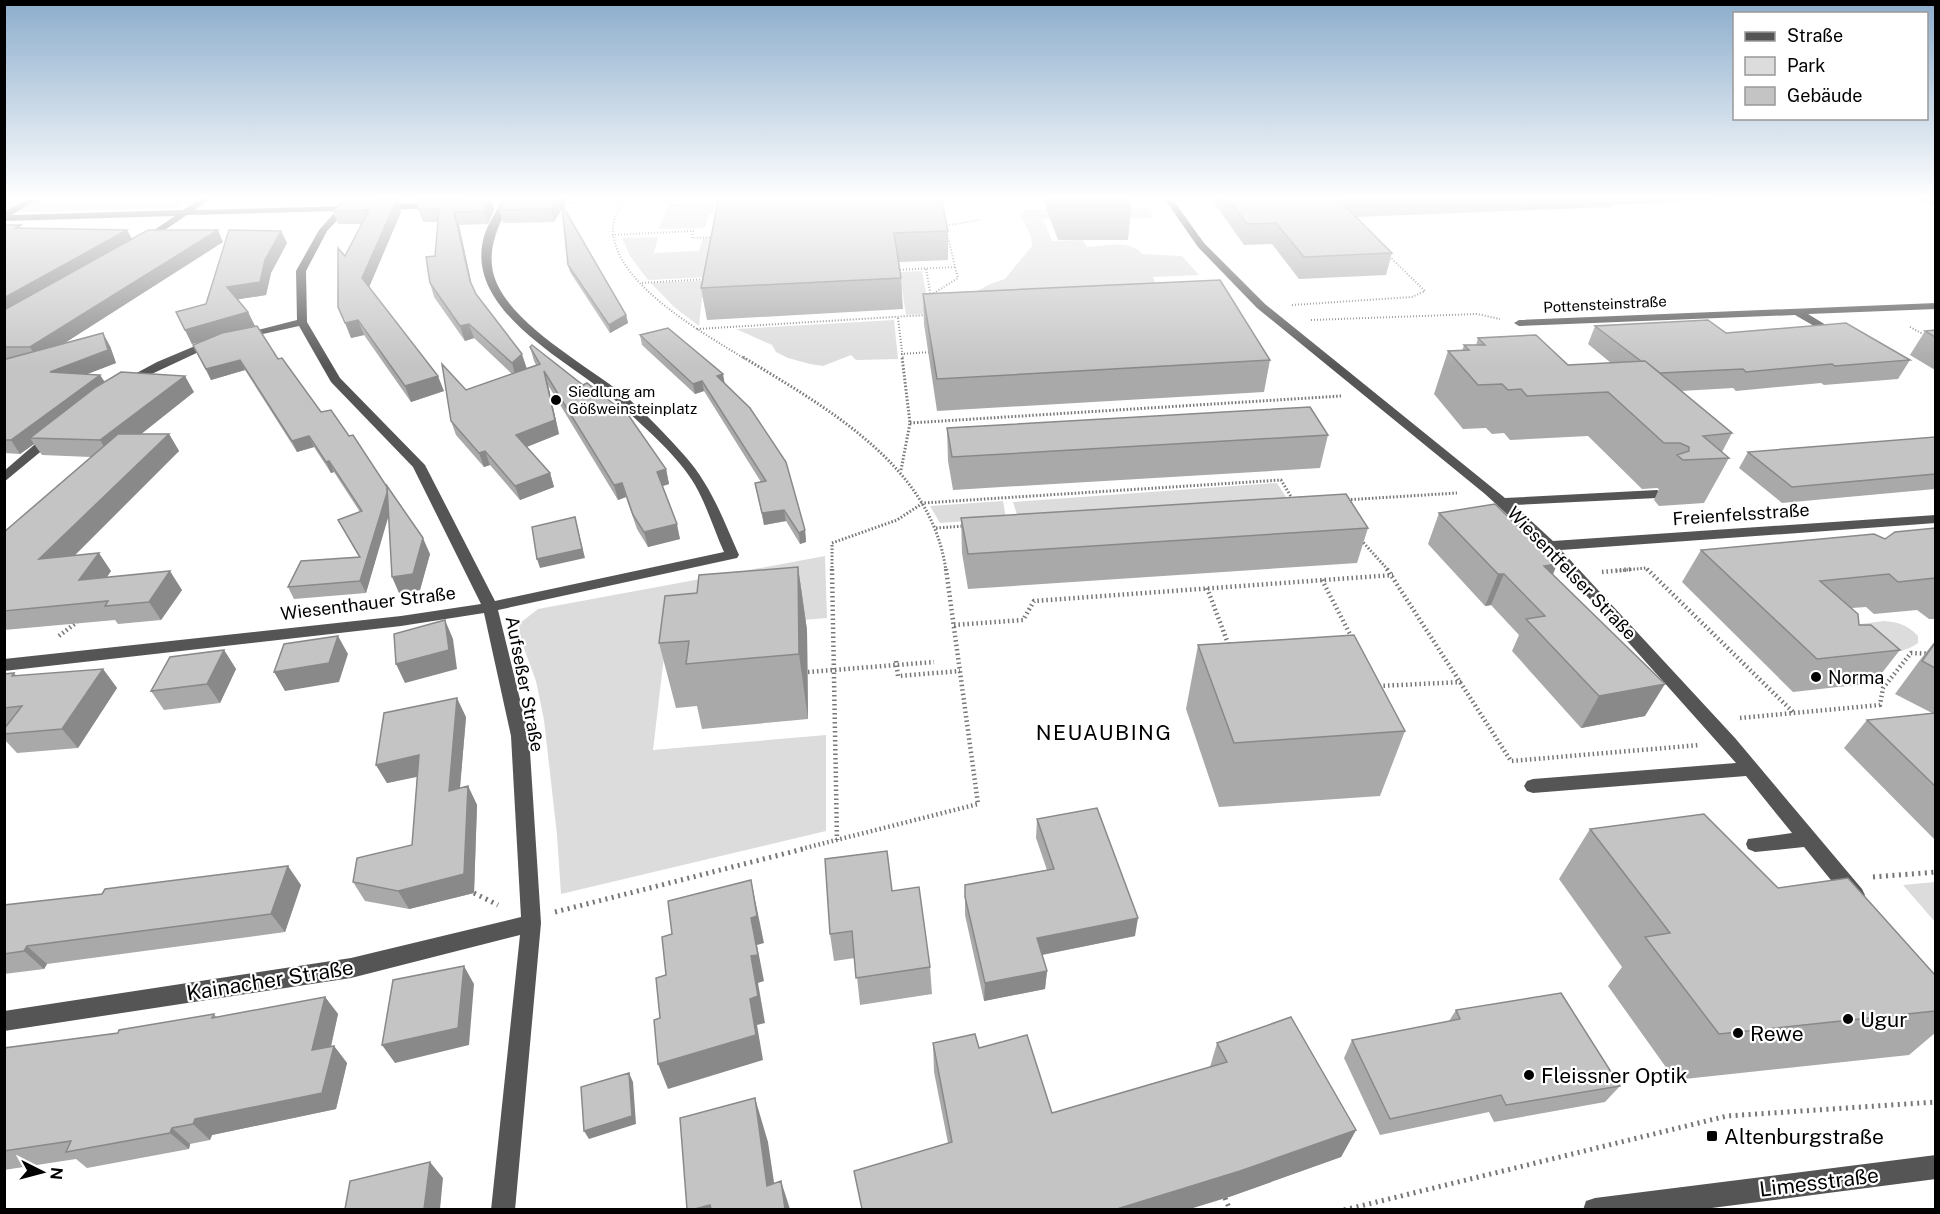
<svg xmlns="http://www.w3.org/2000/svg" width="1940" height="1214" font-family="'Public Sans',sans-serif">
	<rect width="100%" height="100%" fill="#fff"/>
	<!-- green -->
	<path fill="#dcdcdc" d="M4 197H192L176 208 5 213Z
		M928 198 929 205 709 214 705 228 659 229 668 204Z
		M1072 203 1105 208H1149L1154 218 1043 219 1052 241 1083 240 1087 247C1103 246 1131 239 1142 254L1182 256 1199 275 1153 277 1157 287 959 301 990 284 1005 279 1032 246 1031 237 1021 216 1025 210H1045Z
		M916 229 706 277 648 280 630 256 622 238 658 237 654 253 699 251 703 238Z
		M922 271 929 309 922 314 906 315 902 289 702 298 699 326 674 307 651 283Z
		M894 320 898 359 856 360 851 355 823 366 810 364 788 358 776 352 772 345 736 329Z
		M1277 483 1288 500 1018 518 1013 502Z
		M1003 501 1006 518 940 523 930 506Z
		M825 556 827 618 667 631 653 750 826 735V831L561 894 557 835 544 720 536 681 518 632 520 623 538 609Z
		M1884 621C1898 622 1908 625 1918 636V643C1887 664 1872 642 1845 626Z
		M1935 882H1936L1935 922 1903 885Z"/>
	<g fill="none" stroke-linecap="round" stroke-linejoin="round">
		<!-- path-far3 -->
		<path stroke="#777" stroke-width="2" stroke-dasharray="1 2" stroke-linecap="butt" d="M624 197C619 208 612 219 613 232 617 286 704 333 745 359
			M565 203 723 199
			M943 226 980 220
			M612 235 693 231 692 238 714 237
			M926 269 931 297
			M897 270 955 267 947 233
			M642 283 706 279
			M931 295 958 278 955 267
			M1292 305 1412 297 1425 291 1389 256
			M898 318 903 359
			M1311 320 1477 314 1500 319
			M1910 327 1936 341
			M697 329 926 315
			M901 354 931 352"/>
		<!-- path-far2 -->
		<path stroke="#777" stroke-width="3" stroke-dasharray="1.5 2" stroke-linecap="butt" d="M743 357C826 408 932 465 946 571
			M910 423 1341 396
			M901 470 910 423 902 357
			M1344 500 1457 493
			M936 528 966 526
			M1361 540 1389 571
			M832 571V543L897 520 923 503 1281 480 1293 500
			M1616 571 1646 568 1649 571"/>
		<!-- path-far1 -->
		<path stroke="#777" stroke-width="4.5" stroke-dasharray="1.5 3" stroke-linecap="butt" d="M832 569 837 840
			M1387 569 1511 761 1700 745
			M1647 569 1794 713
			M1602 572 1633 569
			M1322 580 1352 638
			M1207 588 1229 646
			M954 625 1023 620 1034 601 1393 575
			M59 636 77 622
			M896 661 898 676 960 671
			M808 672 934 662
			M1379 686 1462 682
			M1740 718 1880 705 1883 688 1911 653 1936 654
			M801 849 978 804 946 569"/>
		<!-- path -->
		<path stroke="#777" stroke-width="5" stroke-dasharray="2 4.5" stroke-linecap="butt" d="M1873 877 1936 872
			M474 893 498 905
			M555 912 807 848
			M1225 1198 1230 1210
			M1344 1210 1727 1116 1936 1102"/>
		<!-- minor -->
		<path fill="#555" fill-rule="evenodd" d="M31 197H40L12 215 183 210 203 197H212L195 210 352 206V210L346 211 327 231 306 271 307 322 340 378 425 465 495 601 724 552C714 530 707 506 695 485 678 456 648 431 624 408 578 364 459 313 485 233 490 221 498 208 504 197H512C503 219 489 239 492 266 498 320 591 366 630 400 649 417 667 436 684 455 711 485 723 519 739 555L737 558 498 610 529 736 541 923 515 1210H491L520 935 351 978 4 1031V1011L351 958 521 917 511 736 484 613 401 626 4 671V659L401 616 481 604 413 467 331 382 299 326 240 339 235 336 297 320 296 271 319 230 336 211 187 215 144 244 141 243V239L175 216 4 221V212Z
			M1163 197H1171L1204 243 1265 304 1505 498 1657 490 1664 494 1657 498 1514 505 1553 541 1936 515V523L1561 550 1735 738 1862 889 1865 895 1862 901 1855 903 1848 901 1804 847 1755 852 1748 849 1746 844 1748 839 1792 833 1746 776 1533 793 1527 791 1524 786 1527 781 1533 779 1736 763 1545 549 1485 494 1257 308 1198 247Z
			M439 203 442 204V208L382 210 378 207 382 204Z
			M1936 303V309L1808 314 1839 333 1840 335 1835 338 1795 315 1519 326 1514 323 1519 320Z
			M214 338 218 339V343L128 385 124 386 118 383 157 362Z
			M52 432 58 436 56 439 4 482V471L48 433Z
			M1936 1155V1179L1696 1210H1583L1586 1201 1595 1198Z"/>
	</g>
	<!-- wall -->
	<path fill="#a9a9a9" d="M354 197H408L406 201H397L401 212 369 287 444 391 411 402 364 335 351 338 345 256 362 224H338L333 211 354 199Z
		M418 197H502L500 200H491L494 210 488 224 459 225 472 286 476 294 526 368 536 365 534 361 530 347 666 469 669 484 662 486 680 539 648 547 637 529 626 497 618 500 548 385 559 434 527 447 550 473 554 487 520 500 490 465 484 467 456 435 451 421 466 390 512 374 474 338 465 341 434 297 430 283 435 256 438 222H423L418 209Z
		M505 197H569L563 206 626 315 628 323 610 333 570 272 568 265 563 207 554 222 503 223 499 210Z
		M719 197 948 231V260L899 262 901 278 903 309 707 320 701 288Z
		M1042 197H1131L1132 199 1128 240H1058Z
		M1210 197H1771L1612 205 1611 207 1356 217 1392 253 1386 275 1299 279 1272 244 1244 245Z
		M1913 197H1935V207Z
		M4 225 23 228 127 230 132 239 223 242 63 344 110 346 116 363 87 374 100 375 105 382 194 392 141 434H169L179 451 74 556 111 571 107 577 182 590 161 620 118 624 115 620 4 630V532L91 457 42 455 34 444 20 454 4 453Z
		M281 231 287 243 271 273 266 295 238 299 248 312 255 326 278 359 321 412 349 436 430 554 420 590 399 593 388 516 366 593 294 599 288 587 359 557 344 531 338 520 360 512 334 472 331 473 314 447 297 452 245 370 211 380 193 345 203 341 192 344 176 312 206 304Z
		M923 294 1270 360 1264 392 937 411 924 324Z
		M1595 326 1726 333 1910 360 1898 379 1824 385 1821 383 1736 391 1733 388 1681 391 1732 433 1722 452 1729 458 1704 503 1659 506 1654 500 1659 489 1657 488 1642 489 1588 436 1510 440 1504 433 1492 434 1486 428 1463 429 1434 394 1448 351H1462L1464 345H1476L1478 338 1568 365 1611 363 1588 344Z
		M1935 330V370L1910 355 1925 331Z
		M640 335 724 383 805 530 806 542 800 544 786 521 764 525 755 483 761 482 704 391 695 394 642 345Z
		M947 428 1328 435 1320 468 953 490 948 461Z
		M1935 437V489L1782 503 1739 468 1748 452Z
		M1439 513 1557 564 1553 575 1645 716 1581 728 1512 651 1519 635 1491 605 1485 606 1428 544Z
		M961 518 1368 528 1357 563 968 589 962 553Z
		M1935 528V619H1929L1917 610 1874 614 1866 607 1852 608 1859 625 1900 650 1874 683 1793 692 1682 582 1701 550 1885 539Z
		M798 567 807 630 808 719 702 729 697 706 676 708 659 643 697 593Z
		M1935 641V840L1844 748 1867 720 1932 713 1895 694 1920 660Z
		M1198 645 1405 731 1380 796 1219 807 1186 709Z
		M224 650 236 669 220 703 164 710 151 691Z
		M103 669 117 688 78 748 17 753 4 739V674L14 673 17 676Z
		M466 717 460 788 468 786 477 805 474 893 409 909 365 901 353 882 412 845 417 777 387 783 376 765Z
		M1037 819 1135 936 1042 955 1047 971 1045 989 984 1001 965 915V885L1047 870 1036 838Z
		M1590 829 1778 888 1935 975V1033L1909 1055 1675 1080 1608 986 1622 967 1559 879Z
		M301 885 285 932 47 964 44 969 4 974V905Z
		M892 891 930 967 932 994 860 1005 855 958 834 961 830 934Z
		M325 997 338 1014 331 1047 334 1046 347 1063 336 1109 212 1135 210 1140 190 1144 189 1149 87 1168 76 1159 4 1170V1048L118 1033 214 1014 217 1018Z
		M1456 1010 1620 1086 1605 1102 1494 1122 1489 1112 1380 1135 1344 1058 1352 1040 1449 1021Z
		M933 1043 979 1048 1052 1113 1210 1067 1217 1043 1356 1130 1341 1157 1229 1197 948 1143 934 1072Z"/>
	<!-- shaded-wall -->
	<path fill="#898989" d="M558 197H569L554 222 551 209Z
		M491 198 494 210 488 224 484 211Z
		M397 199 401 212 367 292 362 278Z
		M454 212 459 225 474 295 470 281Z
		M127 230 133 241 4 314V298Z
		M218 230 223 242 38 360 30 347Z
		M281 231 287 243 271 273 266 295 234 300 227 287 265 260Z
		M248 312 255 326 192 344 185 330Z
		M626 315 628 323 610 333 609 325Z
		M358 320 364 335 351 338 345 323Z
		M469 324 474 338 465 341 460 326Z
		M103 333 110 346 116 363 59 385 50 372Z
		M522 354 527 369 516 378 512 363Z
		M240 360 245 370 211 380 206 369Z
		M544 371 548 385 559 434 521 449 516 435Z
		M723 374 725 385 717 376Z
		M100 375 108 388 30 438 34 444 20 454 11 440Z
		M185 376 194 392 111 458 100 440Z
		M438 376 444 391 411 402 405 386Z
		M702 381 704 391 695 394 693 384Z
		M169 434 179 451 53 577 39 559Z
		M309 436 314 447 297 452 292 441Z
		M485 451 490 465 484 467 479 453Z
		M329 461 334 472 331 473 326 462Z
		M666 469 669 484 660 487 657 472Z
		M550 473 554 487 520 500 515 486Z
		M622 483 626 497 618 500 614 485Z
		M388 489 393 501 366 593 360 581Z
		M784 510 786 521 764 525 762 513Z
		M575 517 585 558 540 568 537 559Z
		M677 524 680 539 648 547 644 532Z
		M805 530 806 542 800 544 799 533Z
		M423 538 430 554 420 590 399 593 392 577Z
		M99 553 111 571 92 598 79 580Z
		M1557 564 1543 596 1544 566Z
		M798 567 807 630 808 719 799 654Z
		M170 571 182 590 161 620 149 602Z
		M1498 574H1504L1491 605 1485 606Z
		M445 620 453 639 457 669 405 683 396 664Z
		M338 636 348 654 339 682 285 691 274 672Z
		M224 650 236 669 220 703 207 684Z
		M103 669 117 688 78 748 62 729Z
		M1665 684 1645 716 1581 728 1599 696Z
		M457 698 466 717 458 810 449 791Z
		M419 755 429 774 387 783 376 765Z
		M468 786 477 805 474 893 409 909 398 891Z
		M288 866 301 885 285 932 271 914Z
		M751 880 764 943 757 945 764 981 758 983 765 1023 757 1025 763 1060 668 1089 658 1064 750 999 751 956Z
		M1138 918 1135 936 1036 956 1037 938Z
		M27 946 47 964 44 969 24 951Z
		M464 966 474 984 469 1045 395 1063 382 1045Z
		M1047 971 1045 989 984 1001 985 983Z
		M325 997 338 1014 326 1067 312 1050Z
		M334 1046 347 1063 336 1109 212 1135 210 1140 193 1124 195 1119Z
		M629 1073 633 1082 636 1124 589 1139 584 1131Z
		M755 1098 768 1142 778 1209 767 1186Z
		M172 1128 190 1144 189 1149 170 1133Z
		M1356 1130 1341 1157 1229 1197 1190 1209H1117Z
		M430 1162 443 1178 440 1209H424Z
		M781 1181 790 1209H785Z
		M710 1205 712 1209H695Z"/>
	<!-- building -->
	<path fill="#c4c4c4" stroke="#898989" stroke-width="1.5" d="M354 197H373L377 199H397L362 278 438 376 405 386 358 320 345 323 338 307V248L345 256 369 210 333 211 344 200 354 199Z
		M505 197H558L551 209 499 210Z
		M719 197H941L948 231 894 233 901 278 701 288Z
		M1059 197H1131L1132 199H1060Z
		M1227 197H1361L1337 198 1392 253 1304 257 1276 223 1247 224Z
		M491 198 484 211 454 212 470 281 476 294 522 354 512 363 469 324 460 326 430 283 426 257 435 256 439 209H418L417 199Z
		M562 205 626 315 609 325 568 265Z
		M4 225H21L16 228 127 230 4 298Z
		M148 230H218L30 347H4V310Z
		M229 230 281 231 265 260 260 282 227 287 248 312 185 330 176 312 206 304Z
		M1220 280 1270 360 937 379 923 294Z
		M1708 320 1726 333 1846 323 1910 360 1835 366 1832 364 1746 372 1743 369 1660 373 1645 361H1641L1595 326Z
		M257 326 278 359 282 358 321 412 331 410 349 436 353 435 387 487V493L360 581 288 587 301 561 360 557 338 520 362 511 329 461 326 462 309 436 292 441 240 360 206 369 193 345 222 333Z
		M668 328 723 374 717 376 750 408 786 462 805 530 799 533 784 510 762 513 755 483 766 481 702 381 693 384 640 335Z
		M1935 330V337L1925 331Z
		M103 333 108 350 50 372 100 375 11 440H4V355L6 359Z
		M1536 335 1568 365 1645 361 1732 433 1703 436 1729 458 1683 460 1677 455 1689 451V447L1680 443H1664L1608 392 1527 396 1521 389 1508 390 1502 384 1478 385 1448 351 1469 350 1464 345H1485L1478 338Z
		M532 345 583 385 587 383 629 416 666 469 657 472 677 524 644 532 633 515 622 483 614 485 544 371 555 420 516 435 550 473 515 486 485 451 479 453 451 421 442 364 466 390 540 364 530 347Z
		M121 372 185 376 100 440 30 438 96 387Z
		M1310 407 1328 435 952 457 947 428Z
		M118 434H169L39 559 99 553 79 580 170 571 149 602 105 606 108 601 4 611V532Z
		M1935 437V474L1792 487 1748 452Z
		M387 486 423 538 413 574 392 577Z
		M1346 494 1368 528 968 554 961 518Z
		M1495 504 1557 564 1544 566 1665 684 1599 696 1526 619 1545 616 1504 574H1498L1439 513Z
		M575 517 582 549 537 559 532 527Z
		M1935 528V578L1898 582 1889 574 1820 581 1858 614 1859 625H1871L1900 650 1817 659 1701 550 1874 534 1885 539 1895 532Z
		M798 567 799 654 686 664 689 641 659 643 665 596 697 593 699 575Z
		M445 620 449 650 396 664 394 634Z
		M1354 635 1405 731 1234 743 1198 645Z
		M338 636 329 663 274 672 284 644Z
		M1935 643V668L1922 661Z
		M224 650 207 684 151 691 170 657Z
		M103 669 62 729 4 734V729L22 706 4 708V674L14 673 12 676Z
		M457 698 449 791 468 786 464 874 398 891 353 882 357 858 412 845 419 755 376 765 384 713Z
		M1935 713V786L1867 720Z
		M1097 808 1138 918 1037 938 1047 971 985 983 965 897V885L1054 869 1037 819Z
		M1704 814 1778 888 1848 878 1935 975V1011L1719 1034 1645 937 1670 933 1590 829Z
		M887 851 892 891 919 887 930 967 856 978 852 931 830 934 825 859Z
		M288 866 271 914 27 946 24 951 4 954V905L102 894 105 889Z
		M751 880 757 916 751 918 758 955 751 956 758 996 750 999 756 1035 658 1064 654 1020 660 1018 656 978 666 975 662 937 672 934 668 901Z
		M464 966 458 1028 382 1045 393 980Z
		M1561 993 1620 1086 1506 1105 1501 1095 1390 1119 1352 1040 1460 1019 1456 1010Z
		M325 997 312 1050 334 1046 322 1093 195 1119 193 1124 172 1128 170 1133 66 1152 71 1141 4 1151V1048L118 1033 119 1030 214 1014 212 1018Z
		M1291 1017 1356 1130 1240 1171 1117 1209H862L854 1171 952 1142 933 1043 975 1034 979 1048 1027 1035 1052 1113 1227 1062 1217 1043Z
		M629 1073 632 1116 584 1131 581 1087Z
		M755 1098 767 1186 781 1181 785 1209H711L710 1205 695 1209H687L680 1118Z
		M430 1162 424 1209H345L350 1181Z"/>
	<!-- sky -->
	<linearGradient id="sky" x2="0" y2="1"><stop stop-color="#8cadcc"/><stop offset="0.54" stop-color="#fff"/><stop offset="1" stop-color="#fff" stop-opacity="0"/></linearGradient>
	<rect width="1940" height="367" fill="url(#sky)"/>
	<!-- markers -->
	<g fill="#000" stroke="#fff" stroke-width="2">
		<circle cx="556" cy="400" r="6"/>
		<circle cx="1816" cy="677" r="6"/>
		<circle cx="1848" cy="1019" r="6"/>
		<circle cx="1738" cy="1033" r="6"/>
		<circle cx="1529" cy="1075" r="6"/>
		<rect x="1706" y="1130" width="12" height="12" rx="3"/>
	</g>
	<g text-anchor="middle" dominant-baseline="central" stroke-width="4.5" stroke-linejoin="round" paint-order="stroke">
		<!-- far-street labels -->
		<g font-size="15" fill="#000" stroke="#fff">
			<text transform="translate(1605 304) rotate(-3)">Pottensteinstraße</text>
		</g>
		<!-- far-poi labels -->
		<g font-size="15" fill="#000" stroke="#fff" text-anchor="start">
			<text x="568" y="391">Siedlung am<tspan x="568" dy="17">Gößweinsteinplatz</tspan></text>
		</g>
		<!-- street labels -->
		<g font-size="18" fill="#000" stroke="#fff">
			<text transform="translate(1741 514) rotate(-4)">Freienfelsstraße</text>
			<text transform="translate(1572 573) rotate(46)">Wiesentfelser Straße</text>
			<text transform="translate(368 603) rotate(-7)">Wiesenthauer Straße</text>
			<text transform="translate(525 684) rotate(79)">Aufseßer Straße</text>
		</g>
		<!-- poi labels -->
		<g font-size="18" fill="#000" stroke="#fff" text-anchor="start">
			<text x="1828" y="677">Norma</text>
		</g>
		<!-- quarter labels -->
		<g font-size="21" letter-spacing="1.5" fill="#000" stroke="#fff">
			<text x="1104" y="732">NEUAUBING</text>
		</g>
		<!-- near-street labels -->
		<g font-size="21" fill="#000" stroke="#fff">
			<text transform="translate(270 980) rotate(-9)">Kainacher Straße</text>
			<text transform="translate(1819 1182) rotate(-7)">Limesstraße</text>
		</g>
		<!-- near-poi labels -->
		<g font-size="21" fill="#000" stroke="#fff" text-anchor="start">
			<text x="1860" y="1019">Ugur</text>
			<text x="1750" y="1033">Rewe</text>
			<text x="1541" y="1075">Fleissner Optik</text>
			<text x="1724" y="1136">Altenburgstraße</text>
		</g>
	</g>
	<!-- border -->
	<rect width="1940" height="1214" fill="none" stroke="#000000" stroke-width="12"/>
	<!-- legend -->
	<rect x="1733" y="12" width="195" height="108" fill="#ffffff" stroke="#999999" stroke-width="1.5"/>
	<rect x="1745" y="32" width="30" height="9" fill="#555555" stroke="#999999" stroke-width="1.5"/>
	<text x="1787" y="42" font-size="18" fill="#000000">Straße</text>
	<rect x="1745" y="57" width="30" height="18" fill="#dcdcdc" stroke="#999999" stroke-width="1.5"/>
	<text x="1787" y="72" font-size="18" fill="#000000">Park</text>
	<rect x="1745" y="87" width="30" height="18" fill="#c4c4c4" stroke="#999999" stroke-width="1.5"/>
	<text x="1787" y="102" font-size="18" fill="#000000">Gebäude</text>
	<!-- north arrow -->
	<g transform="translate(42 1172) rotate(96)" stroke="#ffffff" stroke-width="4.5" paint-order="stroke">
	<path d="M0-4.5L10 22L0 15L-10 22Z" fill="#000000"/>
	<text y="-9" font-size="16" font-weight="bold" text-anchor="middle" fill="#000000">N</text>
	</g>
</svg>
